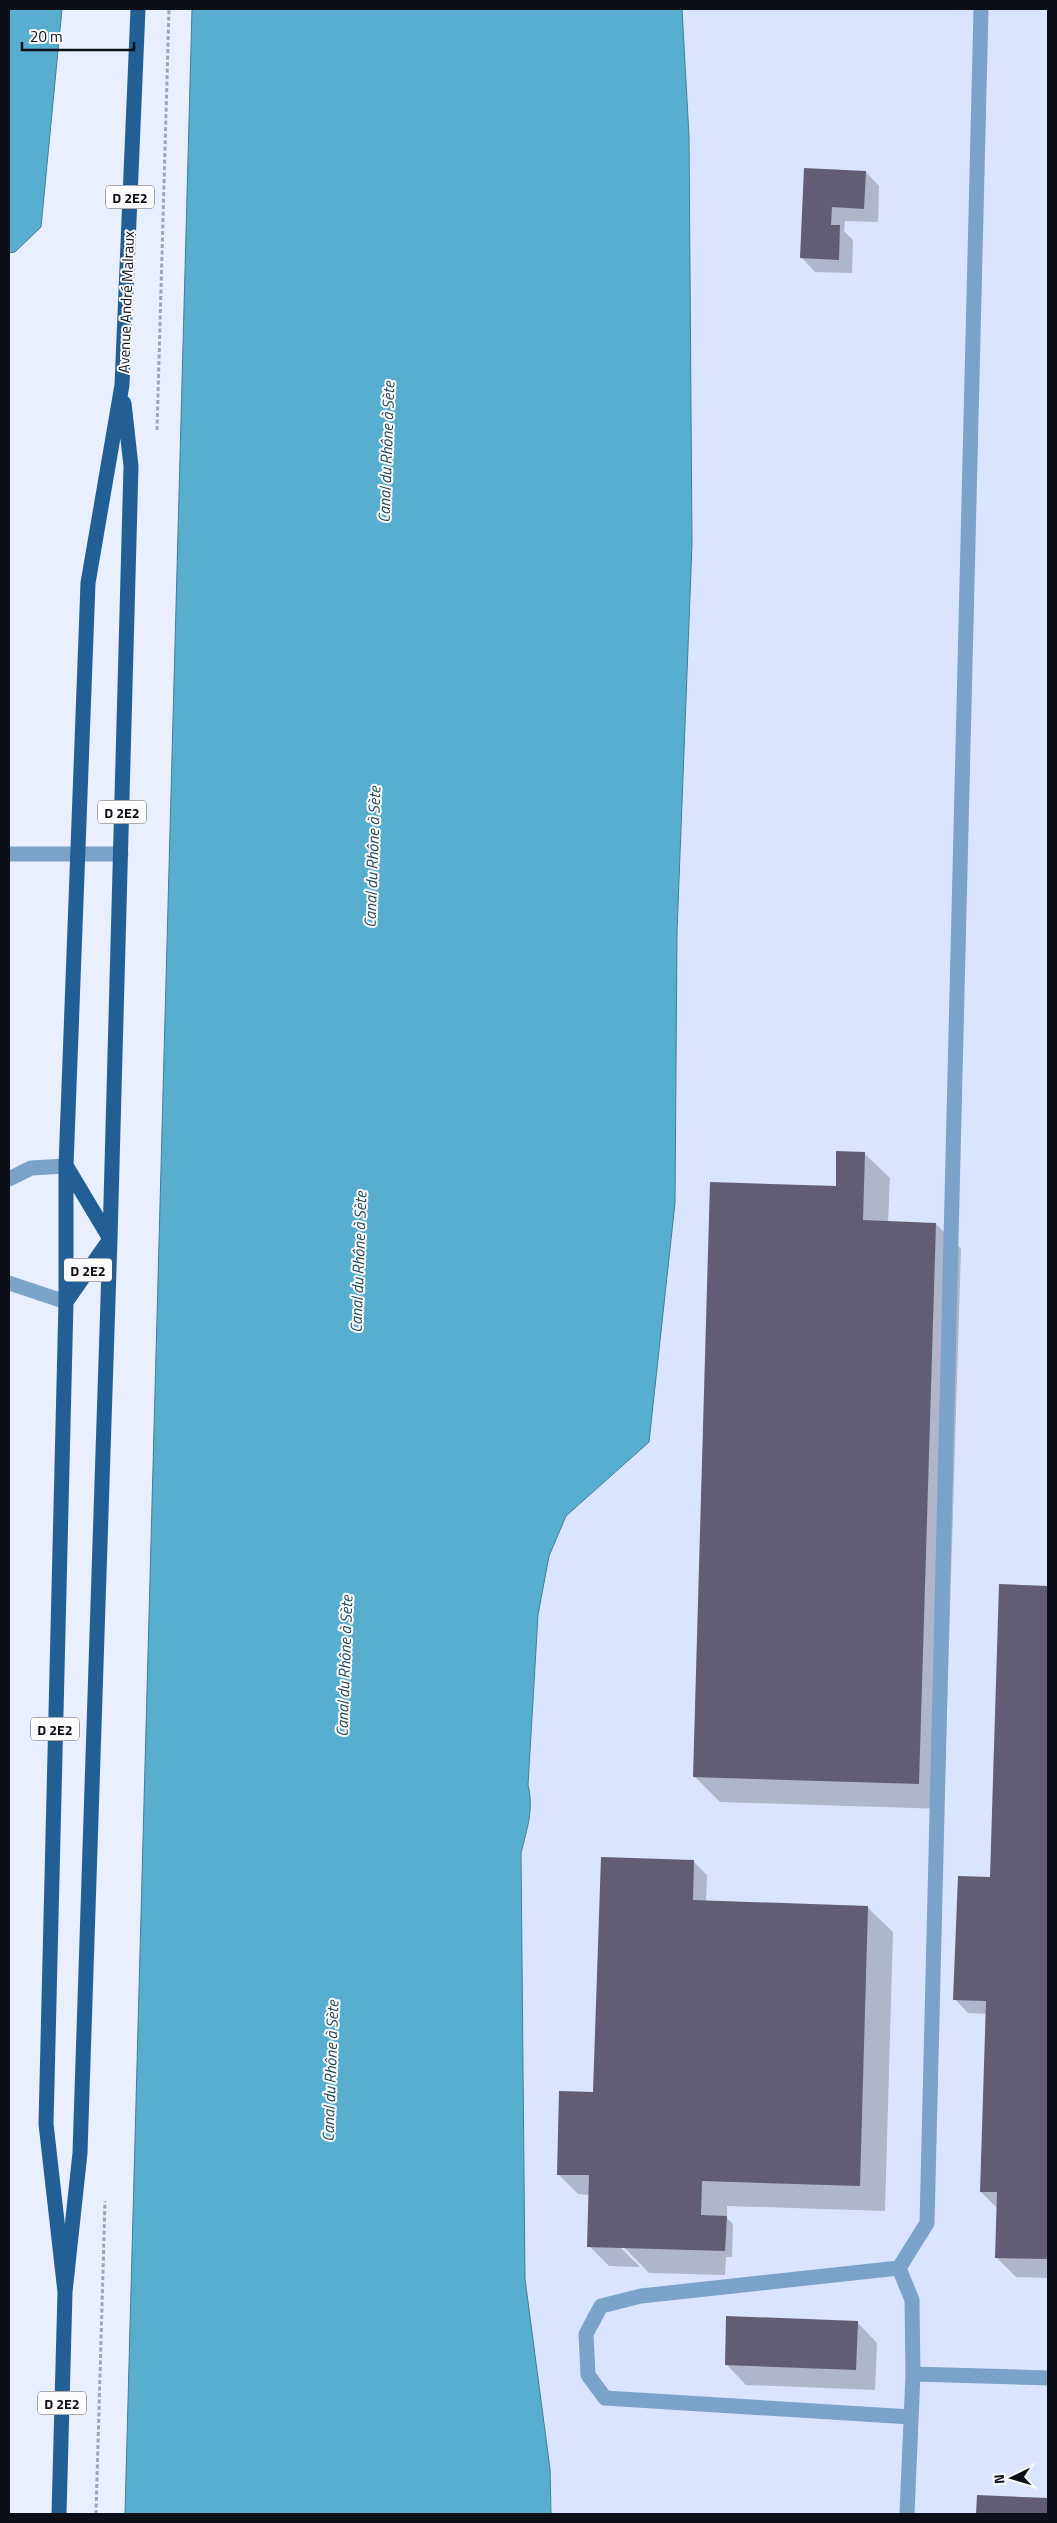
<svg xmlns="http://www.w3.org/2000/svg" width="1057" height="2523" font-family="'Titillium Web',sans-serif">
	<rect width="100%" height="100%" fill="#e9effe"/>
	<!-- built -->
	<path fill="#dbe4fe" d="M682 9H1048V2514H551L550 2469 525 2279 521 1853 530 1817 531 1800 528 1785 538 1615 549 1556 566 1516 649 1442 675 1203 677 932 692 544 689 136Z"/>
	<!-- water -->
	<path fill="#58aece" stroke="#417e97" d="M9 9H62L41 227 15 252 9 253Z
		M192 9H682L689 136 692 544 677 932 675 1203 649 1442 566 1516 549 1556 538 1615 528 1785C534 1809 527 1829 521 1853L525 2279 550 2469 551 2514H125Z"/>
	<!-- shadow -->
	<path fill="#0003" d="M806 169 866 172 879 186 878 222 845 221 844 231 853 240 852 273 815 272 802 258Z
		M864 1153 890 1178 888 1222 936 1224 961 1249 944 1809 720 1802 694 1776 837 1187Z
		M1000 1586 1048 1587V2278L1016 2277 996 2257 997 2208 981 2192 987 2014 968 2013 955 1999 991 1880Z
		M693 1861 707 1875 706 1902 867 1907 893 1932 885 2211 727 2206V2218L733 2224 732 2257H726L725 2275 649 2273 619 2242 617 2244 640 2267 609 2266 589 2246 590 2195 578 2194 558 2174Z
		M857 2322 877 2343 875 2390 746 2385 726 2364Z
		M978 2496 1048 2499V2514H977Z"/>
	<!-- building -->
	<path fill="#625d74" d="M804 168 866 171 864 209 832 207 831 225H840L839 260 800 258Z
		M836 1151 865 1152 863 1220 936 1223 919 1784 693 1777 710 1182 836 1186Z
		M999 1584 1048 1586V2259L995 2258 997 2192H980L986 2001 953 2000 958 1876 990 1877Z
		M601 1857 694 1860 693 1900 868 1906 860 2186 702 2181 701 2215 727 2216 725 2251 587 2247 589 2175H557L559 2091 593 2092Z
		M726 2316 858 2321 856 2370 725 2365Z
		M977 2495 1048 2498V2514H976Z"/>
	<g fill="none" stroke-linecap="round" stroke-linejoin="round">
		<!-- path -->
		<path stroke="#a0a5b1" stroke-width="3" stroke-dasharray="4 2.5" stroke-linecap="butt" d="M157 430 169 9
			M96 2514 105 2201"/>
		<!-- lane -->
		<path stroke="#7ba2c8" stroke-width="15" d="M9 854H121
			M899 2268 641 2296 601 2306 586 2334 588 2375 605 2398 911 2417
			M907 2514 913 2374 912 2300 899 2268 927 2223 981 9"/>
		<!-- street -->
		<path stroke="#7ba2c8" stroke-width="15" d="M9 1179 31 1168 66 1166
			M9 1283 66 1302
			M913 2374 1048 2378"/>
		<!-- primary -->
		<path stroke="#215f94" stroke-width="15" d="M67 1167 110 1239
			M66 1302 110 1239
			M65 2292 46 2124 66 1302V1166L88 583 122 385 138 9
			M59 2514 65 2292 80 2153 110 1239 131 466 124 403"/>
	</g>
	<g text-anchor="middle" dominant-baseline="central" stroke-width="4" stroke-linejoin="round" paint-order="stroke">
		<!-- shield labels -->
		<g fill="#fcfcfc" stroke="#54565c" stroke-width="1">
			<rect x="106" y="185.5" width="48" height="23" rx="4"/>
			<rect x="98" y="800.5" width="48" height="23" rx="4"/>
			<rect x="64" y="1258.5" width="48" height="23" rx="4"/>
			<rect x="31" y="1717.5" width="48" height="23" rx="4"/>
			<rect x="38" y="2391.5" width="48" height="23" rx="4"/>
		</g>
		<g font-size="14" font-weight="bold" fill="#0c0f17">
			<text x="130" y="197">D 2E2</text>
			<text x="122" y="812">D 2E2</text>
			<text x="88" y="1270">D 2E2</text>
			<text x="55" y="1729">D 2E2</text>
			<text x="62" y="2403">D 2E2</text>
		</g>
		<!-- street labels -->
		<g font-size="15" fill="#0c0f17" stroke="#fcfcfc">
			<text transform="translate(126 302) rotate(-88)">Avenue André Malraux</text>
		</g>
		<!-- water labels -->
		<g font-size="16" font-style="italic" fill="#1f4553" stroke="#fcfcfc">
			<text transform="translate(386 452) rotate(-88)">Canal du Rhône à Sète</text>
			<text transform="translate(372 857) rotate(-88)">Canal du Rhône à Sète</text>
			<text transform="translate(358 1262) rotate(-88)">Canal du Rhône à Sète</text>
			<text transform="translate(344 1666) rotate(-88)">Canal du Rhône à Sète</text>
			<text transform="translate(330 2071) rotate(-88)">Canal du Rhône à Sète</text>
		</g>
	</g>
	<!-- border -->
	<rect width="1057" height="2523" fill="none" stroke="#0c0f17" stroke-width="20"/>
	<!-- north arrow -->
	<g transform="translate(1012 2478) rotate(265)" stroke="#fcfcfc" stroke-width="4" paint-order="stroke">
	<path d="M0-4L9 19L0 12L-9 19Z" fill="#0c0f17"/>
	<text y="-8" font-size="14" font-weight="bold" text-anchor="middle" fill="#0c0f17">N</text>
	</g>
	<!-- scale -->
	<path d="M22 42v8h112v-8" fill="none" stroke="#0c0f17" stroke-width="2.5"/>
	<text x="30" y="42" font-size="15" fill="#0c0f17" stroke="#fcfcfc" stroke-width="4" paint-order="stroke">20 m</text>
</svg>
